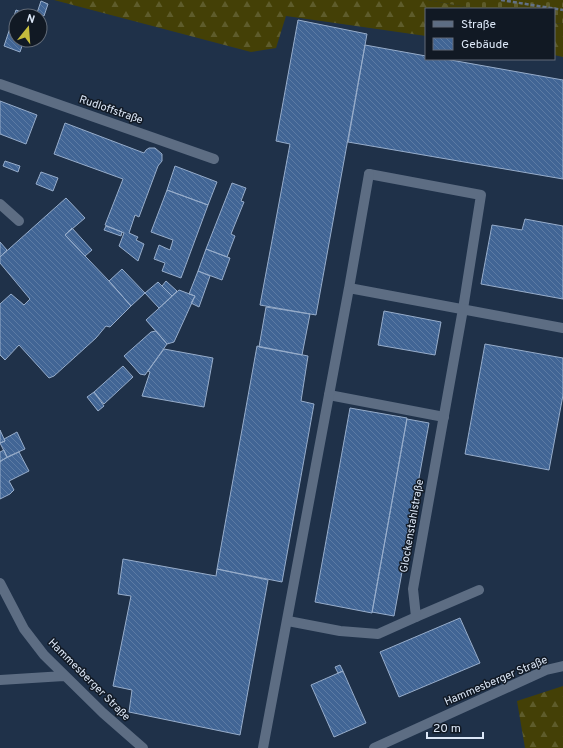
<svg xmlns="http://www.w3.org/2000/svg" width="563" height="748" font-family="Overpass,sans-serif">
	<defs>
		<pattern id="forest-firs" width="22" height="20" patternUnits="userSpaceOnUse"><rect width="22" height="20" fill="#444006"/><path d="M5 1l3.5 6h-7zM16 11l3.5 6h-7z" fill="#5e5c2b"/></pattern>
		<pattern id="cemetery-stones" width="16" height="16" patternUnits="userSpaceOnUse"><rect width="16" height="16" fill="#444006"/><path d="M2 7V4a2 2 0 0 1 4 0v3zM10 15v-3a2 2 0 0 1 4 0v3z" fill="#5e5c2b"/></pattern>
		<pattern id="building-back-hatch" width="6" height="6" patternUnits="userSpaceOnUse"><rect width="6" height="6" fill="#416595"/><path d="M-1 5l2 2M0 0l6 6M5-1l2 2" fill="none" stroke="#5c7ba4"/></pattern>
	</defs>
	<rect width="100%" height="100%" fill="#1f3149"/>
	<!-- forest -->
	<path fill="url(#forest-firs)" d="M54 0H428L478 9H426V36L286 16 276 48 251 52Z
		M554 23 563 24V57L554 55Z
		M563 686V748H525L517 701Z"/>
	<!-- cemetery -->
	<path fill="url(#cemetery-stones)" d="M427 0H563V24L554 23V9H478Z"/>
	<!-- building -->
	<path fill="url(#building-back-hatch)" stroke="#97adcb" d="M41 1 48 4 44 16 37 13Z
		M16 10 32 16H16V40H24L20 52 4 46Z
		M298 20 367 34 316 315 260 305 290 144 276 141Z
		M365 45 426 56V59H445L563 80V179L348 142Z
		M0 101 37 115 26 144 0 134Z
		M65 123 144 153 146 150 149 148H155L162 154V161L158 166 139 217 135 215 129 233 138 237 136 240 144 244 138 261 119 246 124 233 105 225 123 179 54 154Z
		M5 161 20 166 18 172 3 166Z
		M175 166 217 182 208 205 167 190Z
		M41 172 58 178 53 191 36 184Z
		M232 183 246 188 241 201 244 202 231 234 235 236 227 257 206 249Z
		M167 190 208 205 181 278 162 271 165 263 154 259 159 245 170 250 173 240 151 232Z
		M66 198 85 218 65 235 109 281 131 306 110 327 106 326 96 338 54 376 49 378 19 345 5 360 0 355V304L11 294 24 305 30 299 0 263V257Z
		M525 219 563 226V299L481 284 492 225 522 230Z
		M106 226 122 232 121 236 104 230Z
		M72 228 92 250 85 256 65 235Z
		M0 242 7 250 0 257Z
		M206 249 230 258 222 280 198 271Z
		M122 269 145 293 131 306 109 281Z
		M198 271 210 276 199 307 191 303 195 296 189 294Z
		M166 281 177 291 172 296 162 286Z
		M158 282 172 296 159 308 145 293Z
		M179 290 195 296 174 342 167 344 146 320Z
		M266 307 310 314 302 355 259 347Z
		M384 311 441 322 435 355 378 345Z
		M156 331 167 344 145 375 140 374 124 356 151 332Z
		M485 344 563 358V395L549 470 465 454Z
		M257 346 308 356 301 401 314 404 282 582 217 569Z
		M164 349 213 358 204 407 142 396 150 372 148 371Z
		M123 366 133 377 104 404 94 392Z
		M94 392 104 406 98 411 87 397Z
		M350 408 407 418 372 613 315 602Z
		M407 419 429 423 394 616 372 612Z
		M0 430 5 441 0 443Z
		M17 432 25 449 7 457 0 443 5 441 4 439Z
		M4 450 7 457 0 462V452Z
		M19 452 29 471 9 481 14 490 10 494 0 499V461Z
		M123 559 216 576 217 569 268 580 240 735 129 712 132 690 113 686 131 596 118 594Z
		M460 618 480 663 399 697 380 652Z
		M340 665 343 671 338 673 335 667Z
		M343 671 366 723 334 737 311 685Z"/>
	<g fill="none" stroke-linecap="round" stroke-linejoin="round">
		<!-- path -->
		<path stroke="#627187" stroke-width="2.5" stroke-dasharray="4 2" stroke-linecap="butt" d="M501 0 563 10"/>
		<!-- service -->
		<path stroke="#5d6d83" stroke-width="10" d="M369 174 481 195 463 309
			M0 204 19 221
			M329 395 444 417
			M416 617 479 590"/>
		<!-- minor -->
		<path stroke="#5d6d83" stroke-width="10" d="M0 84 214 159
			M349 288 369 174
			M0 583 24 629 44 655 103 713 143 748
			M288 621 340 631 378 634 416 617 413 589 463 309
			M0 680 64 676
			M263 748 349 288 563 328
			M374 748 546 670 563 666"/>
	</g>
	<g text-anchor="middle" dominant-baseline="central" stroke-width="3" stroke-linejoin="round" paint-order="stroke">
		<!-- street labels -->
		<g font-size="11" fill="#dbe6f6" stroke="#111924">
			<text transform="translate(111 110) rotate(19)">Rudloffstraße</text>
			<text transform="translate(412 526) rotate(-80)">Glockenstahlstraße</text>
			<text transform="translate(89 680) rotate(45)">Hammesberger Straße</text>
			<text transform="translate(496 681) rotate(-23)">Hammesberger Straße</text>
		</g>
	</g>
	<!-- legend -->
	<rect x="425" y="8" width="130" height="52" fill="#111924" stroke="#626b78"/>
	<rect x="433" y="21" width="20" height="6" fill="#5d6d83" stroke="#626b78"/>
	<text x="461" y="28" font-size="12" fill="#dbe6f6">Straße</text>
	<rect x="433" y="38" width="20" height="12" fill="url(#building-back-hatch)" stroke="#626b78"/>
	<text x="461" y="48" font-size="12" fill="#dbe6f6">Gebäude</text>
	<!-- north arrow -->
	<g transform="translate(28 28) rotate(17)"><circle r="19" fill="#111924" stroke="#626b78"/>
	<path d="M0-3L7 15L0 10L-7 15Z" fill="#c5bc3d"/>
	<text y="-6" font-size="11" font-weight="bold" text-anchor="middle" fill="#dbe6f6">N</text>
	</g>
	<!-- scale -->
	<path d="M427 732v6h56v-6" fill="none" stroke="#dbe6f6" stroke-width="2"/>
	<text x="433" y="732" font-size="12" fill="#dbe6f6" stroke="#111924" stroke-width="3" paint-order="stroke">20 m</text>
</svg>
